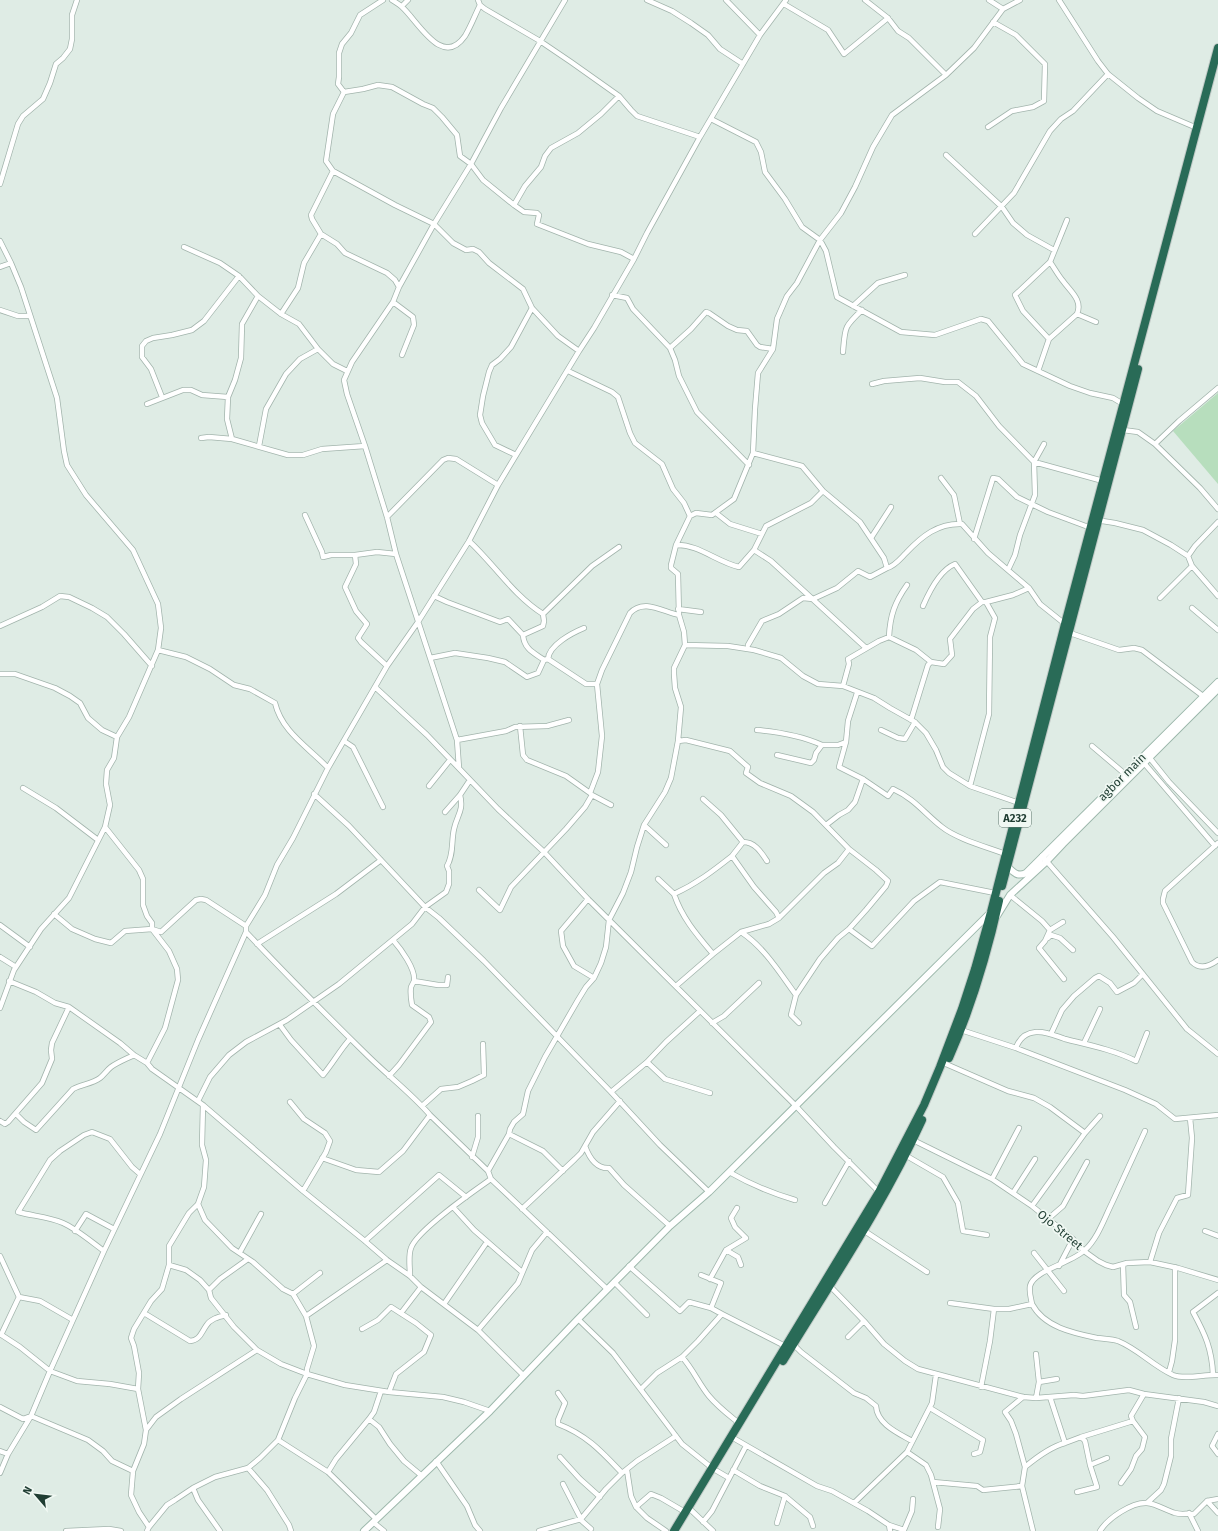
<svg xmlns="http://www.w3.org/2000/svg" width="1218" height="1531" font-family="'Fira Sans',sans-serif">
	<rect width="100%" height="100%" fill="#dfece5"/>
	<!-- green -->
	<path fill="#b7debd" d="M1218 393V484L1173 431Z"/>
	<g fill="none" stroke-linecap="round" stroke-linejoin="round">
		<!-- street casing -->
		<g stroke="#a2b4ac" stroke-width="6">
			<path id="street" d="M392 0C395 2 399 4 402 7 418 21 442 69 465 36 471 26 475 15 480 5
				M478 0 480 5 485 9 540 41 571 62 619 96 631 110 637 116 700 137
				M647 0 672 11 691 23 708 35 720 49 743 64
				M726 0 760 35
				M865 0 888 18 898 31 909 38 946 75
				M989 0 1003 9
				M1059 0 1098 61 1108 74 1138 98 1157 111 1197 128
				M784 4 828 30 844 54 888 18
				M402 6 408 0
				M344 92 363 89 378 85 392 87 423 104 433 108 442 117 457 135 460 156 471 164 483 180 514 205 524 212 537 213 539 215 537 224 588 244 621 252 634 259
				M711 119 756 142 761 152 765 172 785 199 802 227 820 240 826 251 837 297 901 332 935 335 981 319 988 321 1023 364 1070 386 1090 393 1113 398 1123 404
				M988 127 1012 111 1033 107 1044 101 1045 64 1016 35 993 22
				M946 155 1002 207 1013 223 1027 235 1054 250
				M333 171 395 205 434 224 453 243 466 250 473 249 479 252 489 263 523 289 532 308 558 336 579 351
				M0 184 18 124 23 116 43 99 50 83 56 64 63 58 70 49 72 39V15L77 0
				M514 205 525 186 541 167 545 156 551 148 578 133 601 114 619 96
				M321 234 337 244 345 253 387 273 395 280 399 287
				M975 234 1014 193 1050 131 1061 119 1073 111 1108 74
				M0 241 11 263 21 287 57 398 64 451 67 465 86 495 133 550 158 604 161 628 158 650 129 717 117 737 114 758 107 770 106 784 110 805 105 827 69 898 41 929 14 970 0 1008
				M184 247 220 263 239 276 258 296 281 314 299 324 318 349 333 364 347 371
				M0 267 11 263
				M612 295 627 298 633 309 670 348 675 360 679 376 697 412 749 465
				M393 302 413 317 414 325 402 355
				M853 306 878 283 905 275
				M0 310 18 316H30
				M281 314 298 288 304 263 321 234 312 219 311 215 333 171 326 161 333 114 344 92 338 84 339 77V53L342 44 351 33 360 15 383 0
				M1077 314 1096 322
				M1049 339 1023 311 1015 295 1050 262 1067 220
				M670 348 691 329 706 312 709 313 728 326 737 330 747 331 757 345 760 347 773 349
				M843 352C845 327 844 327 862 310
				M568 371 612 392 618 397 630 433 635 443 662 464 673 489 684 503 690 516
				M1038 371 1049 339 1077 314C1083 300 1070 291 1063 281 1058 275 1055 269 1050 262
				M872 384 884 381 920 378 945 382H958L976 396 999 426 1034 462 1103 481
				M162 397 151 369 142 357V346L146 341 153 338 172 335 192 330 204 321 239 276
				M147 404 183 390H191L202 395 228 397
				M1123 430 1138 432 1155 444 1200 488 1218 509
				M201 438 209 437 232 439 288 455H303L322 449 365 446
				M232 439 227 419 228 397 235 380 241 358 242 324 258 296
				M1155 444 1179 421 1218 388
				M259 446 266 409 286 374 300 359 318 349
				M753 453 802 466 823 491 860 522 884 558 887 568C895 566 900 559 906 553 922 536 938 523 962 524L988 553 1029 588 1040 604 1065 624
				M516 455 495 445 482 423 480 415 483 396 489 372 492 365 500 359 511 347 532 308
				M941 478 954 495 960 524
				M716 513 730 524 762 534
				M305 515 322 552 323 557 331 555H355L377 552 396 554
				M387 517 443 460 448 458 456 459 498 485
				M1096 520 1115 523 1143 530 1171 545 1188 556 1192 566 1218 596
				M871 538 891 507
				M974 539 993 478 998 479 1017 497 1048 512 1091 528
				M469 541C494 564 513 595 543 614L592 566 619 547
				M676 545 690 516 696 513 712 515 734 499 753 453 755 409 758 373 773 349 777 319 787 296 797 283 820 240 841 213 855 187 873 147 892 115 946 75 974 48 1003 9 1020 0
				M754 550 766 526 811 503 823 491
				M355 555 356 564 345 587 356 611 367 624 358 638 361 642 387 666
				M1188 556 1195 546 1218 522
				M1008 570 1015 555 1020 535 1035 495 1034 462 1044 444
				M434 596 447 602 500 622 508 619 523 635
				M1160 598 1192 566
				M923 606C929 592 940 570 955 564L982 602
				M1192 608 1218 630
				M678 609 701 612
				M543 614 544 621 543 626 523 635C524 649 534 653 544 660
				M679 615 678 574 671 568V565L676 545C698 544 717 562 739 567L754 550 771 561 866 648
				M0 626 42 607 60 596 69 597 92 608 107 617 124 634 152 666
				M1070 633 1119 650 1134 648 1142 650 1203 696
				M889 637C890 615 895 602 907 585
				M685 645 728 646 754 650 781 658 803 676 818 684 843 686 874 698 890 708 915 722 926 733 936 750 943 767 949 773 970 786 1019 803
				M748 645 762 621 779 614 803 598 813 599 837 588 858 571 870 577 887 568
				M158 650 186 657 210 669 234 685 250 689 275 703C282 732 308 747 328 768
				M430 658 455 653 488 658 505 662 527 677 538 673 544 660 548 659 586 684H597
				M548 659C549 645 572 633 584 628
				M931 662 944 664 952 655 950 639 973 609 982 602H984
				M0 674H15L55 688 70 696 80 703 88 718 102 730 117 737
				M843 686 849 664 848 659 879 641 889 637 916 650 931 662 928 665 911 720
				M375 687 427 735 498 809 544 852 588 899 795 1105 834 1147 879 1192
				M857 693 848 721 846 742 839 767 863 779 888 796 893 789C915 799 924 813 942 827 957 839 987 847 1005 854
				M520 726 523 755 527 760 566 776 590 793
				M757 730C779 732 802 736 822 745
				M881 730 898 738 905 739 915 722
				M457 740 506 731 515 727 547 726 569 720
				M344 741 353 747 383 807
				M678 741 686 740 730 751 748 767 746 773 760 783 791 796 813 812 849 849 876 870 888 881 886 886 866 910 849 929 838 938 820 959 796 995 791 1015 799 1023
				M1092 746 1125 774
				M777 755 811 763 814 760 816 753 822 745H838L846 742
				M1149 757 1169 782 1218 833
				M1144 763 1215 846
				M459 768 457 740 396 554 387 517 365 446 347 394 344 380 352 362 393 302 399 287 434 224 471 164 501 108 565 0
				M429 786 450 760
				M970 786 989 714 990 637 995 618 986 602 1013 595 1029 588
				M23 788 56 808 98 840
				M314 794 349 826 425 907 439 918 484 961 611 1092 660 1145 709 1192
				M592 795 611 805
				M703 799 721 815 743 842
				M445 812 460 795 470 780
				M644 825 666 845
				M826 825 839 815 848 810 855 802 863 779
				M105 827 139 870 143 879V905L147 916 152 923V929L169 951 177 969 178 980 165 1028 147 1063
				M1218 843 1165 891 1163 899V903L1192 962C1200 970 1210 966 1218 960
				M1042 856 1113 937 1187 1029 1218 1054
				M658 879 674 894
				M479 890 500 910 511 887 566 829 585 807 592 795 590 793 598 772 602 736 597 684 602 670 630 613C644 598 663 612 679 615L684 632 685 645 674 668V674L675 688 681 707 678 741 671 778 665 792 644 825 637 847 631 872 623 893 609 920 606 947 601 963 594 978 586 987 578 1000 545 1057 528 1091 523 1114 514 1122 510 1129 509 1134 488 1171
				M1010 895 1042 921 1050 930 1045 941 1039 948 1064 979
				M588 899 561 931 563 946 574 966 594 978
				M54 914 72 929 95 939 111 943 125 931 152 929 161 932 196 900 201 899 206 900 246 926
				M779 918 824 873 838 863 849 849
				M0 925 30 947
				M849 929 872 946 914 901 940 882 995 893
				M1050 930 1063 922
				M246 932C285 973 325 1014 366 1054 387 1075 411 1093 430 1115L488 1171 491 1179 607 1289
				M741 932C764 947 780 973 796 995
				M1048 938 1051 935 1060 938 1073 950
				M257 944 336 894 381 860
				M713 954C697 935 682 918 674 894 696 884 713 871 732 856
				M0 957 16 967
				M9 981 36 992 55 1003 69 1007 120 1043 134 1055 147 1063 152 1069 203 1105 303 1191 365 1241 387 1260 410 1276 421 1287 478 1330 523 1375
				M414 981 438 985H447L448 977
				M676 986 713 954 741 932 769 924 779 918 776 912 754 887 732 856 743 842C755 842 761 852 767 861
				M712 1023 724 1016 759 983
				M280 1025 291 1040 323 1075C333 1063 340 1050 350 1039
				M961 1030 1016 1048 1125 1090 1156 1104 1175 1119 1218 1115
				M1051 1034 1062 1010 1074 996 1095 978 1099 976 1110 983 1117 992 1134 983 1143 974
				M1084 1043 1100 1009
				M1016 1048C1019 1039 1025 1033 1036 1032 1046 1031 1056 1036 1065 1039 1089 1045 1114 1050 1136 1061L1147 1033
				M647 1062 665 1079 710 1093
				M946 1064 1008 1091 1034 1098 1050 1107 1085 1133
				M389 1076 399 1065 431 1022 429 1017 412 1005C411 999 410 993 411 987 412 985 413 983 414 981 416 969 400 948 393 940
				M611 1092 647 1062 666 1042 700 1011
				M198 1101 210 1077 229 1055 246 1042 287 1020 339 984 412 924 425 907 446 892 449 884V871L447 866C454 854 451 842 454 829 457 815 464 811 460 795
				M290 1102 304 1119 325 1133 330 1141 326 1152 303 1191
				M422 1106 441 1089 458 1087 472 1081 484 1075 483 1044
				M16 1114 24 1122 36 1130 73 1089C82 1084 92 1084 100 1078 104 1075 107 1070 111 1067 118 1062 126 1059 134 1055
				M0 1121 5 1124 8 1122 42 1083 52 1059 51 1050 52 1043 69 1007
				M509 1134 543 1151 563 1171
				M913 1140 992 1179 1032 1206 1073 1239 1084 1251 1098 1261 1106 1265 1113 1267 1127 1263 1150 1262 1178 1268 1218 1280
				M585 1146C589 1157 596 1169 609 1168L624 1185 670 1226
				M905 1155 943 1177 958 1203 963 1231 987 1235
				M472 1157 478 1137V1116
				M322 1158 356 1170 379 1172 403 1151 430 1115
				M729 1172C750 1184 771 1193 795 1200
				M992 1179 1019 1128
				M1013 1193 1035 1159
				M825 1203 849 1161
				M1032 1206 1085 1133 1100 1116
				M453 1207 474 1230 522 1272
				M522 1209 575 1159 581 1153 593 1132 620 1101
				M1048 1219 1063 1206 1087 1162
				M863 1230 927 1272
				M75 1231 86 1214 114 1229
				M1205 1231 1218 1236
				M365 1241 439 1175 466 1197
				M726 1250 738 1257 741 1265
				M104 1251C93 1243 75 1228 63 1223 49 1217 33 1216 18 1212L50 1160 60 1151 84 1135 92 1132 110 1139 132 1167 140 1174
				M240 1252 261 1214
				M1034 1253 1064 1291
				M0 1256 19 1297
				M1150 1262 1159 1233 1177 1198 1188 1195 1192 1138 1190 1118
				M1123 1264 1124 1295 1130 1302 1136 1327
				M169 1265 186 1270 200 1280 209 1290 211 1298 234 1327 257 1350 281 1364 307 1374 345 1385 389 1392 443 1397 464 1402 490 1411
				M629 1266 680 1311 689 1302 711 1308 722 1314
				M1059 1266 1073 1239
				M701 1275 721 1283 711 1308
				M410 1276C410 1267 408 1256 411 1248 417 1230 474 1191 491 1179
				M710 1279 726 1250 746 1238 735 1227 731 1218 737 1208
				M614 1282 647 1315
				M829 1285 864 1321 884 1344 905 1361 918 1369 1023 1397 1036 1398 1074 1395 1083 1396 1129 1390 1144 1394 1204 1402 1218 1406
				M209 1290 220 1279 248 1259
				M293 1294 320 1273
				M950 1303 994 1309H1009L1032 1304C1044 1327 1073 1333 1097 1338 1104 1339 1112 1339 1118 1341 1138 1349 1153 1366 1173 1375 1185 1380 1205 1374 1218 1375
				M444 1304 487 1242
				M1032 1304C1031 1298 1029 1293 1030 1286 1034 1270 1072 1263 1085 1250 1098 1238 1104 1219 1112 1203 1123 1179 1134 1155 1145 1131
				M144 1313 190 1341C200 1340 201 1333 206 1326 210 1319 218 1317 226 1315
				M401 1313 421 1287
				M306 1316 387 1260
				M578 1319 613 1353 682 1444 712 1468
				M362 1329 378 1320 391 1307 416 1323 431 1335 424 1352 396 1374 389 1392
				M478 1330 518 1283 532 1250 547 1232
				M0 1334 20 1347 50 1371 77 1381 110 1384 138 1389
				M1 1335 19 1297 40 1301 73 1320
				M848 1337 864 1321
				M793 1344 801 1352 854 1393 866 1398 876 1406C877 1424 898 1433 912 1441
				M682 1357 698 1341 722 1314 785 1346
				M1169 1372 1172 1361 1175 1340V1267
				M1213 1375C1212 1349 1205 1334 1193 1312L1218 1293
				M1039 1382 1057 1379
				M981 1387 990 1341 994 1309
				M641 1389 657 1373 682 1357C693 1369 699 1384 709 1396 718 1407 729 1415 740 1424
				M558 1393 565 1403 558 1420V1424C587 1435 602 1452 622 1473
				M1023 1397 1005 1412 1011 1421 1016 1434 1025 1467 1022 1486 1033 1531
				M1036 1398 1039 1382 1036 1354
				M0 1407 23 1419 31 1416 88 1440 103 1451 112 1461 133 1471
				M930 1408 983 1440 980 1452 974 1454
				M369 1419 379 1427 390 1444 404 1461 422 1476
				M146 1430 156 1417 181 1399 257 1350
				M1218 1434 1212 1446 1218 1454
				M1081 1437 1133 1421
				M735 1439 817 1486 832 1491 868 1511 889 1525 890 1531
				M278 1440 328 1472 376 1519
				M1065 1443 1081 1437 1085 1441 1090 1465 1107 1458
				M0 1451 8 1454
				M907 1452 926 1465 931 1475 940 1509 938 1527
				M560 1457 580 1479 600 1497
				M436 1461 467 1506 475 1525 480 1531
				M1025 1467C1037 1457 1050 1447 1065 1443L1050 1397
				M248 1468 267 1490 289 1525 291 1531
				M627 1470 631 1496 636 1507
				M733 1470 760 1486 785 1496 810 1517 813 1526
				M717 1471 729 1478
				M328 1472 336 1459 369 1419 374 1412 381 1391
				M0 1473 8 1454 31 1416 50 1371 104 1251 160 1134 198 1040 246 932V926L265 895 277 865 293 838 328 768 387 666 418 622 469 541 498 485 579 351 594 328 634 259 647 233 700 137 760 35 786 0
				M933 1482 977 1486 983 1490 1022 1486
				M1121 1483 1131 1469 1136 1456 1142 1449 1145 1437 1133 1421 1131 1416 1144 1394
				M563 1484 582 1521 591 1529
				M193 1488 198 1500 220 1531
				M1077 1492 1097 1487 1090 1465
				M1207 1501 1218 1513
				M854 1503 907 1452 932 1403 936 1375
				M1147 1503C1157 1504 1165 1510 1175 1513 1181 1515 1188 1513 1194 1514L1207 1501 1218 1499
				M692 1511 713 1531
				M1189 1513 1198 1531
				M373 1522 384 1531
				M703 1522 712 1511 746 1446
				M777 1523 785 1496
				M889 1525 904 1530 912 1511 913 1499
				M149 1527 139 1512 131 1495 133 1471 144 1444 146 1430 138 1389 139 1373 134 1346 131 1338 134 1329 151 1301 162 1289 169 1265V1246L189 1213 198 1204 204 1187 206 1160 202 1145 203 1105
				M66 1531 109 1529 121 1531
				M147 1531 149 1527 167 1505 175 1500 193 1488 215 1477 248 1468 260 1458 278 1440 295 1398 307 1374V1369L314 1346 306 1316 293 1294 283 1289 253 1262 232 1248 205 1220 198 1204
				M539 1531 581 1519 606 1489 622 1473 637 1461 676 1436
				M666 1531 647 1518 636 1507 651 1494 661 1498 685 1512
				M1100 1531C1108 1518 1132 1502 1147 1503L1161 1490 1164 1484 1171 1456V1439L1179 1398"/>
		</g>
		<!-- secondary casing -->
		<g stroke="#9db8ac" stroke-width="8">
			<path id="secondary" d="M1008 867C1014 873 1018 877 1026 873L1218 682
				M997 916 1010 895 1047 861 1063 844 1218 689
				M364 1531 490 1411 578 1319 670 1226 709 1192 991 912"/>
		</g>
		<!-- highway casing -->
		<g stroke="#c0c9c6" stroke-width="10">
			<path id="highway" d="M1002 886 1138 369
				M949 1058C971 1008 987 955 999 901
				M783 1361C831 1282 884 1204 922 1120
				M674 1531 879 1192 924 1105 940 1067 962 1009 975 969 991 912 1065 624 1218 48"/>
		</g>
		<!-- street -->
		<use href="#street" stroke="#fff" stroke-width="4.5"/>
		<!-- secondary -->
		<use href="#secondary" stroke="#fff" stroke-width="6"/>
		<!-- highway -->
		<use href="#highway" stroke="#296b57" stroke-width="8"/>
	</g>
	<g text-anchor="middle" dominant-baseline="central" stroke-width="3.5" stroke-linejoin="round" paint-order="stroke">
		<!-- shield labels -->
		<rect fill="#f0f8f3" stroke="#5e756c" stroke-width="1" x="999" y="809" width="32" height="18" rx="3"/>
		<g font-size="11" font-weight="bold" fill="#1f3d32">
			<text x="1015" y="818">A232</text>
		</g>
		<!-- street labels -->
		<g font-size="12" fill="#1f3d32" stroke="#f0f8f3">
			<text transform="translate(1122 777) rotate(-45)">agbor main</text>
			<text transform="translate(1060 1230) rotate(40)">Ojo Street</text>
		</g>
	</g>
	<!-- north arrow -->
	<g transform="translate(36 1495) rotate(298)" stroke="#f0f8f3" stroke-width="3" paint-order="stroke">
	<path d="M0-3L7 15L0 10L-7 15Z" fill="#1f3d32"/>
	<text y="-6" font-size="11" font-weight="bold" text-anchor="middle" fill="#1f3d32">N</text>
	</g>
</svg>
